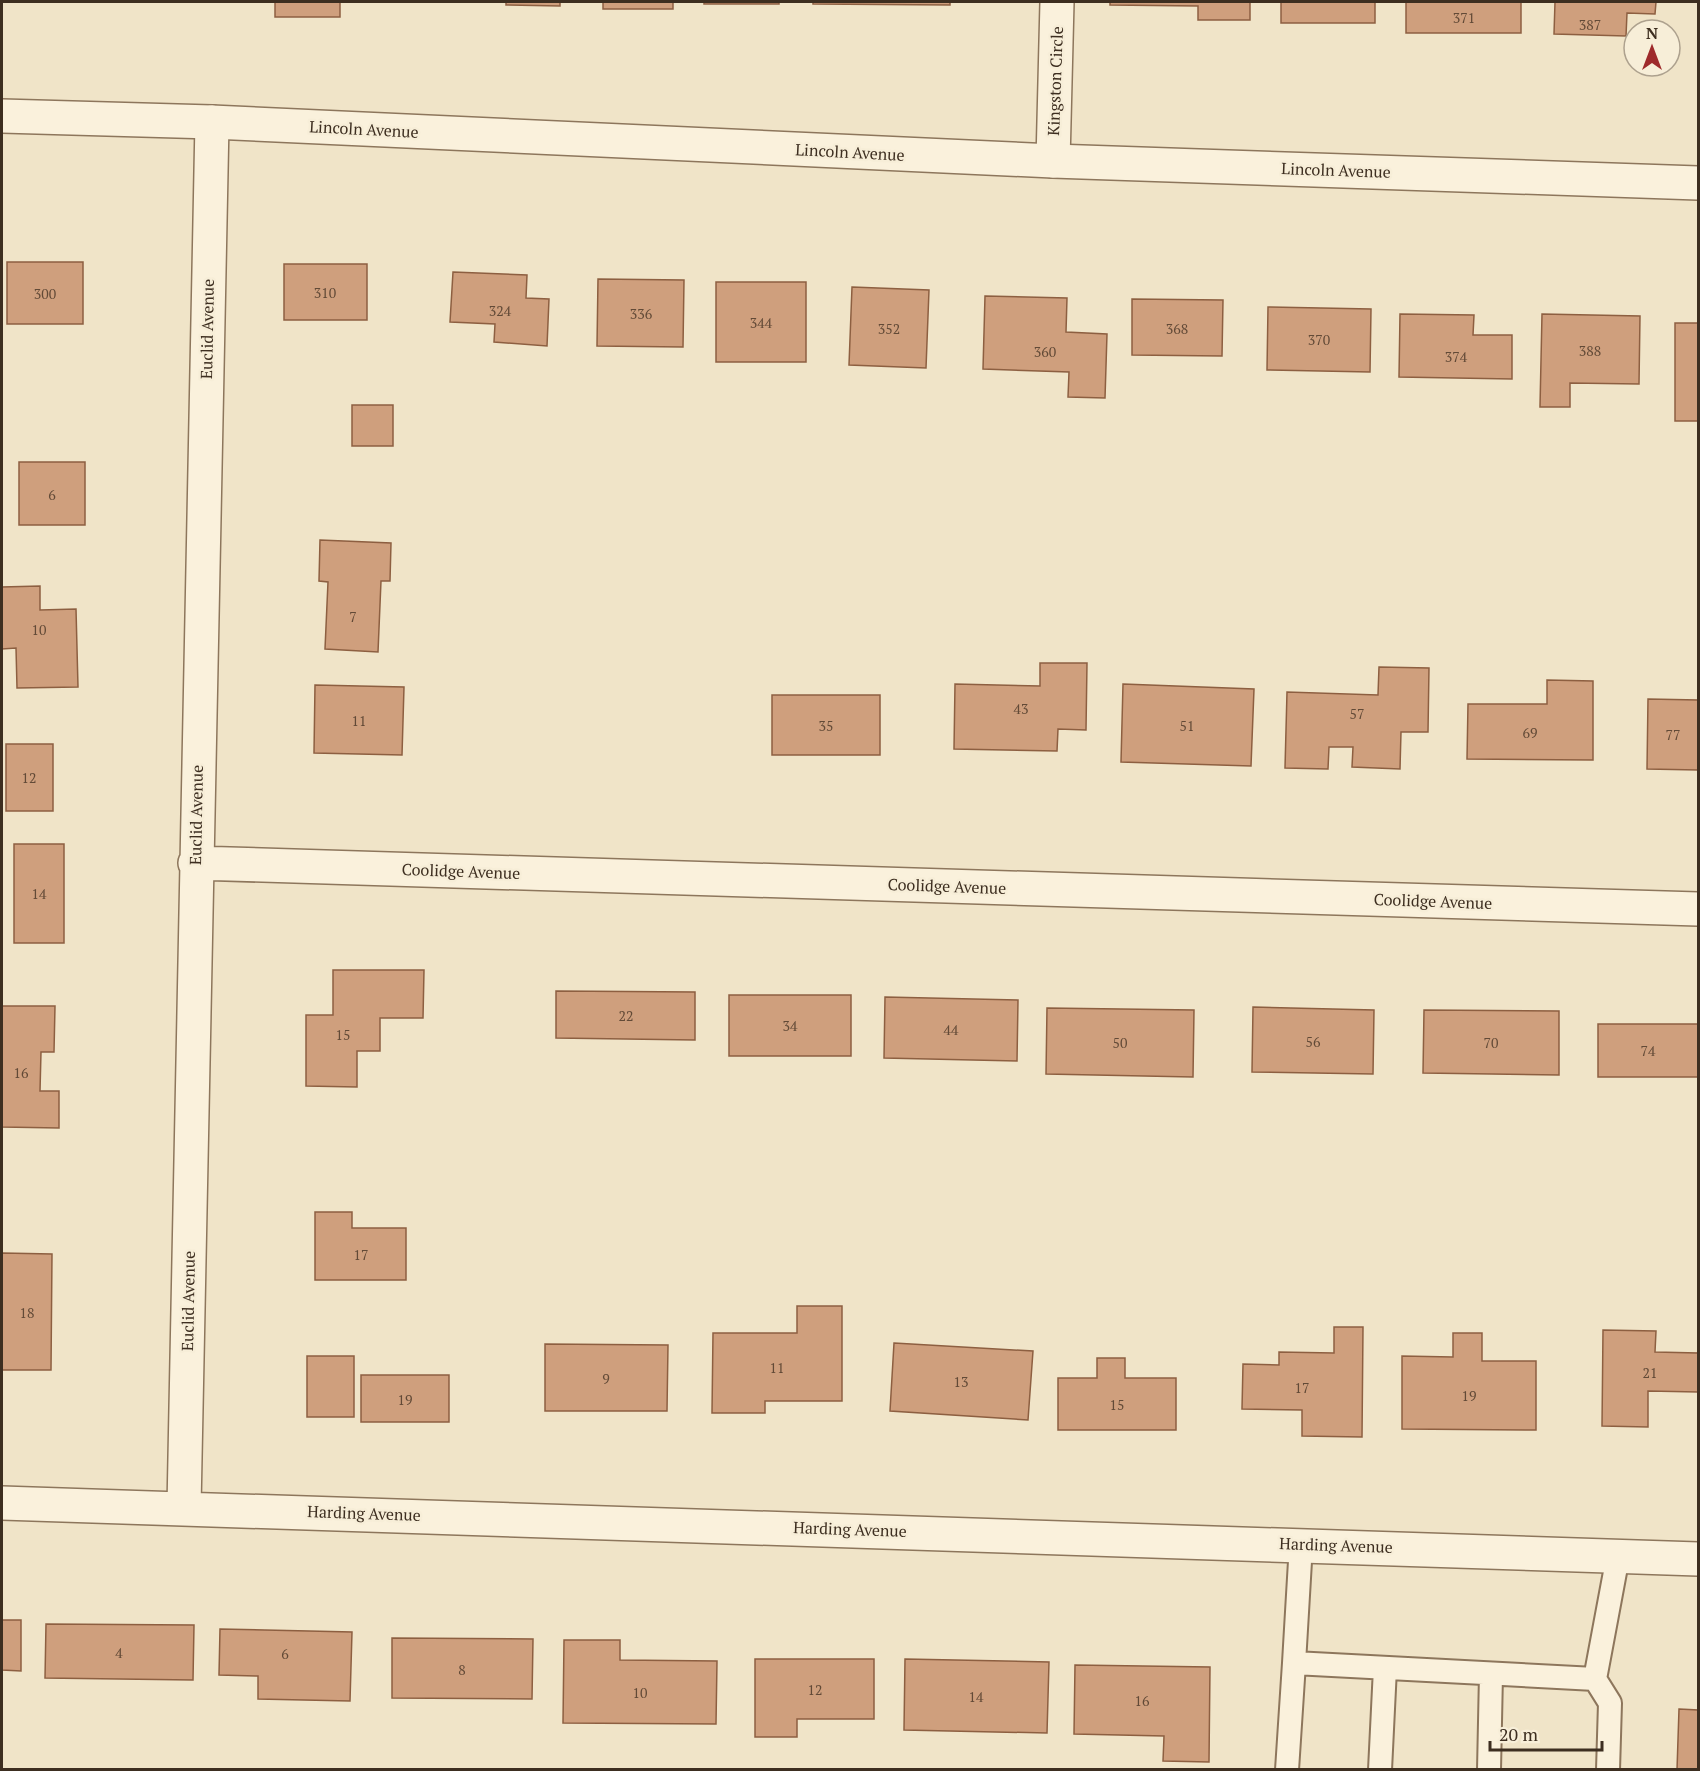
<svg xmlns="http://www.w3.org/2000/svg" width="1700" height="1771" font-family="'PT Serif',serif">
	<rect width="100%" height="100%" fill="#f0e4c8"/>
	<!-- building -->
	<path fill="#cf9f7d" stroke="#8d5f41" stroke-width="1.5" d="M275 2H340V17H275Z
		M506 2H560V6L506 5Z
		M603 2H673V9H603Z
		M704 2H779V4H704Z
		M813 2H950V5L813 4Z
		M1110 2H1250V20H1198V6L1110 5Z
		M1281 2H1375V23H1281Z
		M1406 2H1521V33H1406Z
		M1555 2H1656L1655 14 1627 13 1626 36 1554 34Z
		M7 262H83V324H7Z
		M284 264H367V320H284Z
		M453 272 527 275 526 298 549 299 547 346 494 342 495 324 450 322Z
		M598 279 684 280 683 347 597 346Z
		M716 282H806V362H716Z
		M852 287 929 290 926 368 849 365Z
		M985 296 1067 298 1066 332 1107 334 1105 398 1068 397 1069 372 983 369Z
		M1132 299 1223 300 1222 356 1132 355Z
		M1268 307 1371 309 1370 372 1267 370Z
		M1400 314 1474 315 1473 335H1512V379L1399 377Z
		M1542 314 1640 316 1639 384 1570 383V407H1540Z
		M1675 323H1698V421H1675Z
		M352 405H393V446H352Z
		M19 462H85V525H19Z
		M320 540 391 543 390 581H381L378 652 325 649 328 582 319 581Z
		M40 586V610L76 609 78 687 17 688 16 648 2 649V587Z
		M1040 663H1087L1086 730 1058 729 1057 751 954 749 955 684 1040 686Z
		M1379 667 1429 668 1428 732H1401L1400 769 1352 767 1353 747H1329L1328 769 1285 768 1287 692 1378 695Z
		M1547 680 1593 681V760L1467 759 1468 704H1547Z
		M1123 684 1254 689 1251 766 1121 762Z
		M315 685 404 687 402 755 314 753Z
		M772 695H880V755H772Z
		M1648 699 1698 700V770L1647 769Z
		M6 744H53V811H6Z
		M14 844H64V943H14Z
		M333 970H424L423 1018H380V1051H357V1087L306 1086V1015H333Z
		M556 991 695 992V1040L556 1038Z
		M729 995H851V1056H729Z
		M885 997 1018 1000 1017 1061 884 1058Z
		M2 1006H55L54 1052H41L40 1091H59V1128L2 1127Z
		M1253 1007 1374 1010 1373 1074 1252 1072Z
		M1047 1008 1194 1010 1193 1077 1046 1074Z
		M1424 1010 1559 1011V1075L1423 1073Z
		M1598 1024H1698V1077H1598Z
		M315 1212H352V1228H406V1280H315Z
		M2 1253 52 1254 51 1370H2Z
		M797 1306H842V1401H765V1413H712L713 1333H797Z
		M1334 1327H1363L1362 1437 1302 1436V1410L1242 1409 1243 1364 1279 1365V1352L1334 1353Z
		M1603 1330 1656 1331 1655 1352 1698 1353V1392L1648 1391V1427L1602 1426Z
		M1453 1333H1482V1361H1536V1430L1402 1429V1356L1453 1357Z
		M894 1343 1033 1351 1028 1420 890 1411Z
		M545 1344 668 1345 667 1411H545Z
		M307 1356H354V1417H307Z
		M1097 1358H1125V1378H1176V1430H1058V1378H1097Z
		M361 1375H449V1422H361Z
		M2 1620H21V1671L2 1670Z
		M46 1624 194 1625 193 1680 45 1678Z
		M220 1629 352 1632 350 1701 258 1699V1676L219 1675Z
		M392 1638 533 1639 532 1699 392 1698Z
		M564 1640H620V1660L717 1661 716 1724 563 1723Z
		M755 1659H874V1719H797V1737H755Z
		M905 1659 1049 1662 1047 1733 904 1730Z
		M1075 1665 1210 1667 1209 1762 1163 1761 1164 1736 1074 1734Z
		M1679 1709 1698 1710V1770H1677Z"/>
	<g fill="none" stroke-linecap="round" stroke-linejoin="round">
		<!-- service casing -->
		<g stroke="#8d765c" stroke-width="26">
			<path id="service" d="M1301 1544 1294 1663 1595 1679 1618 1556
				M1595 1679 1610 1703 1608 1770
				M1287 1770 1294 1663
				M1380 1770 1385 1668
				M1489 1770 1491 1674"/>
		</g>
		<!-- minor casing -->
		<g stroke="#8d765c" stroke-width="36">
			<path id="minor" d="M1053 161 1057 2
				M195 863 1698 909
				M2 1503 1698 1559
				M184 1507 212 122"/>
		</g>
		<!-- tertiary casing -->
		<g stroke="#8d765c" stroke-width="36">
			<path id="tertiary" d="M2 116 212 122 1053 161 1698 183"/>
		</g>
		<!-- service -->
		<use href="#service" stroke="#faf1dc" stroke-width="22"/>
		<!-- minor -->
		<use href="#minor" stroke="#faf1dc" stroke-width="33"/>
		<!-- tertiary -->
		<use href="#tertiary" stroke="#faf1dc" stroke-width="33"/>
	</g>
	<g text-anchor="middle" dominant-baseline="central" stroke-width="5" stroke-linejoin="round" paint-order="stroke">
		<!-- number labels -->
		<g font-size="14" fill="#624a37">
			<text x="1464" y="17">371</text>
			<text x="1590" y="24">387</text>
			<text x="325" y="292">310</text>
			<text x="45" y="293">300</text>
			<text x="500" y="310">324</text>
			<text x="641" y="313">336</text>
			<text x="761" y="322">344</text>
			<text x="889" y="328">352</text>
			<text x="1177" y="328">368</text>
			<text x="1319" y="339">370</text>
			<text x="1590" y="350">388</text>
			<text x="1045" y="351">360</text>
			<text x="1456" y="356">374</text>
			<text x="52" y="494">6</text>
			<text x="353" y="616">7</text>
			<text x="39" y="629">10</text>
			<text x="1021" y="708">43</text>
			<text x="1357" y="713">57</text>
			<text x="359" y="720">11</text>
			<text x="826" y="725">35</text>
			<text x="1187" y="725">51</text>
			<text x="1530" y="732">69</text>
			<text x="1673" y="734">77</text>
			<text x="29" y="777">12</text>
			<text x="39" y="893">14</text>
			<text x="626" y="1015">22</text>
			<text x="790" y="1025">34</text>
			<text x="951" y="1029">44</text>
			<text x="343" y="1034">15</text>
			<text x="1313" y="1041">56</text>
			<text x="1120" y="1042">50</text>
			<text x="1491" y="1042">70</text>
			<text x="1648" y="1050">74</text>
			<text x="21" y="1072">16</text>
			<text x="361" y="1254">17</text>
			<text x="27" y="1312">18</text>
			<text x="777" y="1367">11</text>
			<text x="1650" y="1372">21</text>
			<text x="606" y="1378">9</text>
			<text x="961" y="1381">13</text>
			<text x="1302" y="1387">17</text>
			<text x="1469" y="1395">19</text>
			<text x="405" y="1399">19</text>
			<text x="1117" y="1404">15</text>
			<text x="119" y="1652">4</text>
			<text x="285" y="1653">6</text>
			<text x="462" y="1669">8</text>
			<text x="815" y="1689">12</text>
			<text x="640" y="1692">10</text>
			<text x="976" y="1696">14</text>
			<text x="1142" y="1700">16</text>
		</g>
		<!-- street labels -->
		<g font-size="16" fill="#3d2e20" stroke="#f7eed8">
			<text transform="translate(1055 81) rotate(-88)">Kingston Circle</text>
			<text transform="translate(364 129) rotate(3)">Lincoln Avenue</text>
			<text transform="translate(850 152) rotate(3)">Lincoln Avenue</text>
			<text transform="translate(1336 170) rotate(2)">Lincoln Avenue</text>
			<text transform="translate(207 329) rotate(-89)">Euclid Avenue</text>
			<text transform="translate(196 815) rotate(-89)">Euclid Avenue</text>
			<text transform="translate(461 871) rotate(2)">Coolidge Avenue</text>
			<text transform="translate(947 886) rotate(2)">Coolidge Avenue</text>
			<text transform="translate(1433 901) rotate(2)">Coolidge Avenue</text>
			<text transform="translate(188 1301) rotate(-89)">Euclid Avenue</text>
			<text transform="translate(364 1513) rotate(2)">Harding Avenue</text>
			<text transform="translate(850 1529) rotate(2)">Harding Avenue</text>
			<text transform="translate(1336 1545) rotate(2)">Harding Avenue</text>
		</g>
	</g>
	<!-- border -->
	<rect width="1700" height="1771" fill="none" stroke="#3d2e20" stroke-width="6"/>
	<!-- north arrow -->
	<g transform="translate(1652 48)"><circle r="28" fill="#f7eed8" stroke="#ada18e" stroke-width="1.5"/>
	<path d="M0-4.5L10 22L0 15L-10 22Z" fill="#9e2a2b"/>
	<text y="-9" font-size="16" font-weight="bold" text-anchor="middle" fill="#3d2e20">N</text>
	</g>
	<!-- scale -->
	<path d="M1490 1741v9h112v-9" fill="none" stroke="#3d2e20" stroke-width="3"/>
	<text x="1499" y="1741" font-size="18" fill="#3d2e20" stroke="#f7eed8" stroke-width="4.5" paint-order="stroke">20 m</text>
</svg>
